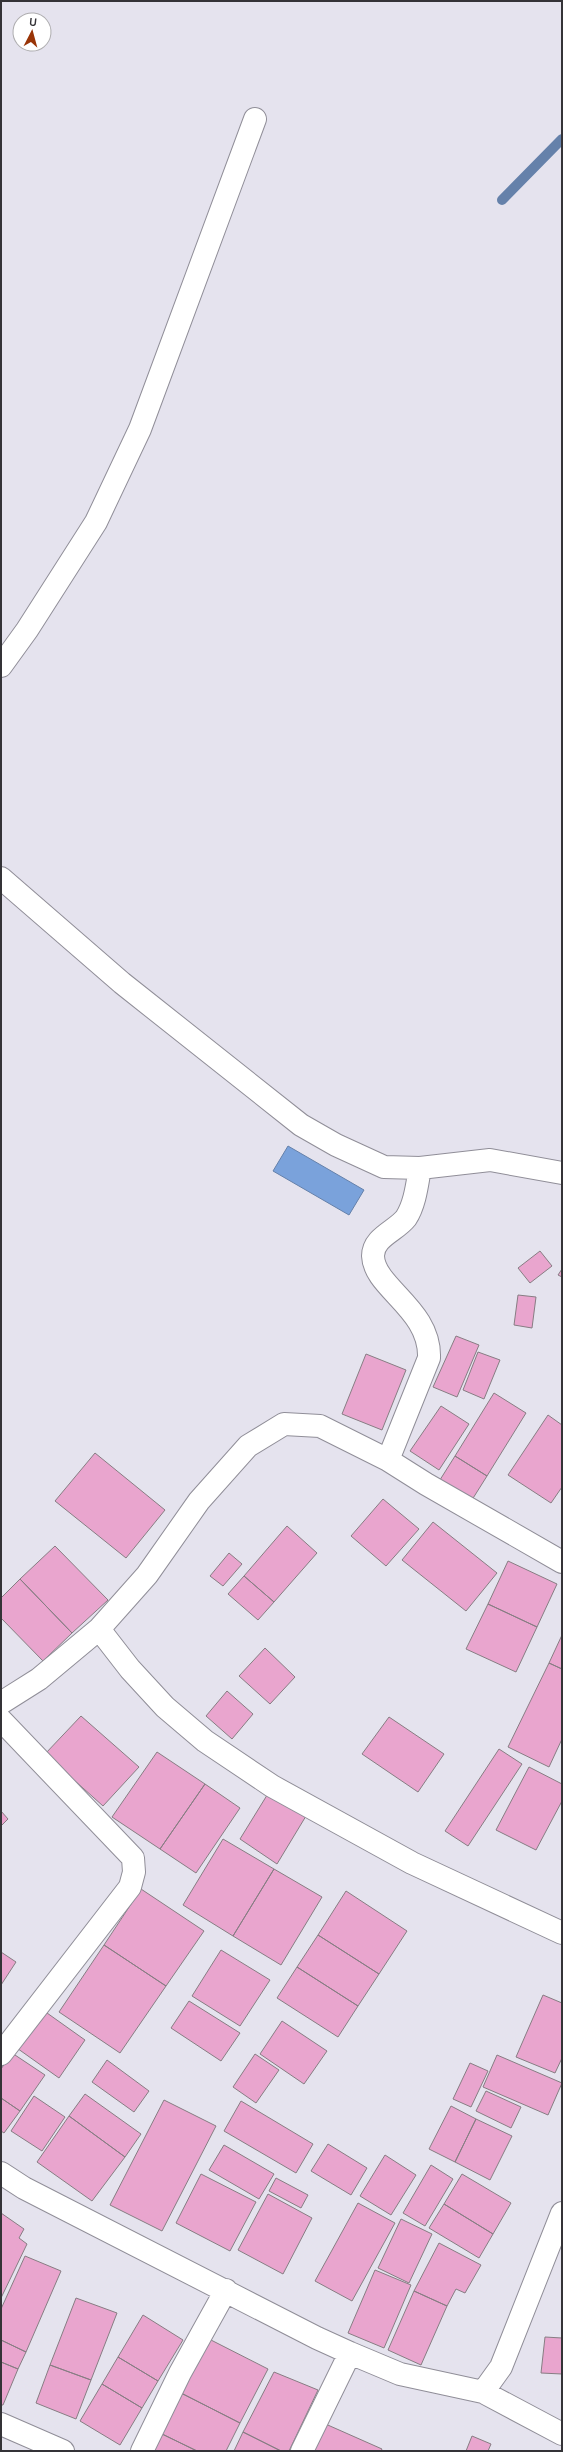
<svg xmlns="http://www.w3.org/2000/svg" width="563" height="2452" font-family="Overpass,sans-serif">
	<rect width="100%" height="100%" fill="#e5e3ee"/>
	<!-- water -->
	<path fill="#7aa2db" stroke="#6581aa" d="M288 1146 364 1190 349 1215 273 1171Z"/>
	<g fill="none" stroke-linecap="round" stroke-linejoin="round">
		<!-- stream -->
		<path stroke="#6581aa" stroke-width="10" d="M502 200 562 139"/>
	</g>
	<!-- building -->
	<path fill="#e9a5ce" stroke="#877d83" d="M540 1251 552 1266 530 1283 518 1268Z
		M562 1269V1277L558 1275Z
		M518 1295 536 1297 532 1328 514 1325Z
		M456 1336 479 1345 457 1397 433 1387Z
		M478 1352 500 1360 484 1399 463 1390Z
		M366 1354 406 1370 382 1430 342 1414Z
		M494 1393 526 1413 487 1476 455 1456Z
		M441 1406 469 1424 439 1470 410 1451Z
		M548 1415 562 1425V1487L551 1503 508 1475Z
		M95 1453 165 1510 126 1558 55 1501Z
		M455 1456 487 1476 470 1503 438 1483Z
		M383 1499 419 1529 386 1566 351 1536Z
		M433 1522 497 1573 466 1611 402 1560Z
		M287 1526 317 1553 274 1602 244 1576Z
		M55 1546 108 1600 72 1633 20 1579Z
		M229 1553 242 1564 223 1586 210 1576Z
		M508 1561 557 1584 537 1627 488 1604Z
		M244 1576 274 1602 258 1620 228 1594Z
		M20 1579 72 1633 43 1661 1 1618V1598Z
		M488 1604 537 1627 516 1672 466 1649Z
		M562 1635V1669L549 1663Z
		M265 1648 295 1677 270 1704 239 1676Z
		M549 1663 562 1669V1739L549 1767 508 1747Z
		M227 1691 253 1714 232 1739 206 1716Z
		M81 1716 139 1767 103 1806 45 1754Z
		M389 1717 444 1754 418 1792 362 1754Z
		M499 1749 522 1764 468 1846 445 1831Z
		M157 1752 205 1784 160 1849 112 1817Z
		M529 1767 562 1784V1801L536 1850 496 1830Z
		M205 1784 240 1808 196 1873 160 1849Z
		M269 1792 306 1816 277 1864 240 1839Z
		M1 1811 8 1819 1 1826Z
		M223 1839 274 1869 233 1936 183 1905Z
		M274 1869 322 1897 281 1965 233 1936Z
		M141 1889 204 1931 166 1986 104 1945Z
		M346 1891 407 1931 379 1974 318 1935Z
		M318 1935 379 1974 358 2006 297 1967Z
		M104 1945 166 1986 120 2053 59 2012Z
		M221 1950 270 1980 240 2026 192 1996Z
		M1 1952 16 1962 1 1985Z
		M297 1967 358 2006 338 2037 277 1998Z
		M543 1995 562 2003V2058L555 2073 516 2057Z
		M189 2001 240 2033 221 2061 171 2028Z
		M40 2008 85 2040 59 2078 14 2046Z
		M282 2021 327 2051 304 2084 260 2054Z
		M12 2053 45 2075 20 2111 1 2098V2069Z
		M255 2054 279 2070 256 2103 233 2087Z
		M497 2055 562 2083 548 2115 483 2087Z
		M107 2060 149 2091 134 2112 92 2082Z
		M470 2063 488 2071 471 2107 453 2099Z
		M486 2091 521 2107 511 2128 476 2111Z
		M85 2094 141 2134 125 2157 69 2116Z
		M34 2096 65 2117 42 2151 11 2131Z
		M1 2098 20 2111 4 2133 1 2131Z
		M164 2100 216 2126 162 2231 110 2205Z
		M241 2101 313 2144 296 2173 224 2131Z
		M451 2106 476 2119 455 2162 429 2149Z
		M69 2116 125 2157 92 2201 37 2162Z
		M476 2119 512 2136 490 2180 455 2162Z
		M328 2144 367 2168 351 2195 311 2171Z
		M224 2145 274 2174 259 2199 209 2170Z
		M385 2155 416 2175 391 2215 360 2196Z
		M431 2165 453 2179 425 2226 403 2213Z
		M201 2174 256 2202 230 2251 176 2223Z
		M462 2174 511 2203 493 2234 444 2204Z
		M276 2178 308 2195 301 2208 269 2191Z
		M268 2194 312 2218 283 2274 238 2250Z
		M358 2203 395 2223 352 2301 315 2281Z
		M444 2204 493 2234 479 2258 429 2228Z
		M1 2213 24 2229 19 2238 27 2244 1 2298Z
		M401 2219 432 2234 409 2283 378 2268Z
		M439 2243 481 2265 465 2293 456 2289 447 2306 414 2291Z
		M25 2256 61 2271 26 2352 1 2340V2309Z
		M375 2270 411 2285 384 2348 348 2333Z
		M414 2291 447 2306 421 2365 388 2350Z
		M76 2298 117 2313 91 2380 50 2365Z
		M143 2315 183 2340 158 2381 118 2357Z
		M545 2337 562 2338V2374L541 2373Z
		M209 2339 268 2369 240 2423 181 2393Z
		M1 2340 26 2352 18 2369 1 2362Z
		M118 2357 158 2381 142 2408 102 2384Z
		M1 2362 18 2369 3 2405H1Z
		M50 2365 91 2380 76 2419 36 2403Z
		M274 2372 318 2390 289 2451H281L243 2432Z
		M102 2384 142 2408 120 2445 80 2421Z
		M181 2393 240 2423 226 2451H197L160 2433Z
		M321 2422 382 2449 381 2451H308Z
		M243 2432 281 2451H234Z
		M160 2433 197 2451H151Z
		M472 2436 491 2444 488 2451H466Z"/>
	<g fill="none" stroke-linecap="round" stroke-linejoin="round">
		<!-- minor casing -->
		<g stroke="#908e98" stroke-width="24">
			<path id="minor" d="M1 666 27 630 96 522 140 429 255 119
				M1 878 122 983 301 1125 336 1145 384 1167 420 1168 490 1160 562 1173
				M388 1460 429 1358C431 1309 374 1288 373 1256 373 1237 396 1231 406 1218 415 1204 417 1185 420 1168
				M99 1629 130 1669 165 1707 205 1741 272 1786 412 1863 562 1933
				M1 1703 39 1679 99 1629 147 1575 199 1501 248 1446 284 1424 320 1426 388 1460 426 1484 562 1562
				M1 1720 133 1858 134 1872 130 1887 1 2054
				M1 2173 24 2188 317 2338 350 2353 400 2374 483 2392 501 2367 562 2213
				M483 2392 562 2434
				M1 2424 63 2451
				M142 2451 180 2373 226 2290
				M302 2451 350 2353"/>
		</g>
		<!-- minor -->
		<use href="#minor" stroke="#fff" stroke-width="22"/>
	</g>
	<!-- border -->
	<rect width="563" height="2452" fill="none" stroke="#343337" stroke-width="4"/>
	<!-- north arrow -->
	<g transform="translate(32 32) rotate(6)"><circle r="19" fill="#ffffff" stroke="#aeadaf"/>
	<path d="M0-3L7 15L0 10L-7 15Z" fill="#993407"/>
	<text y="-6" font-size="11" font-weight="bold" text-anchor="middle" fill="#343337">U</text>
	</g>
</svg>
